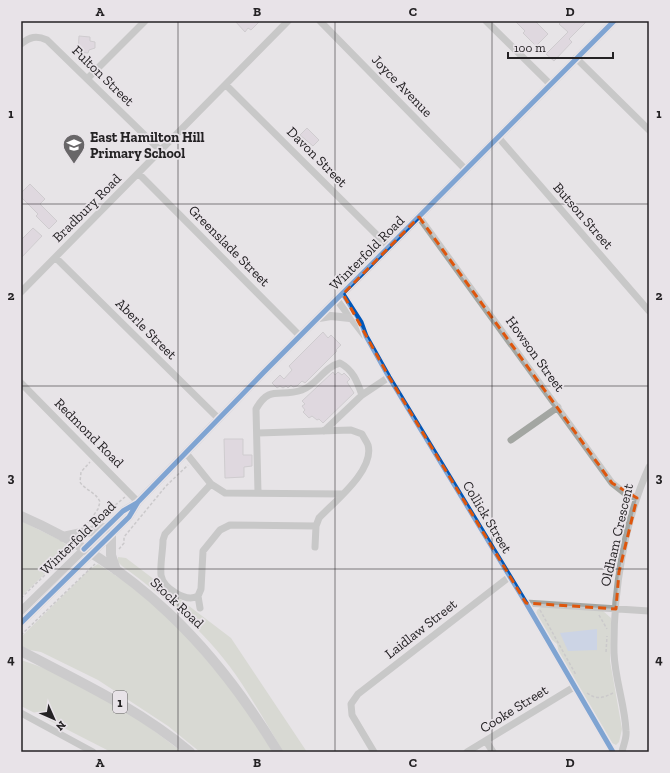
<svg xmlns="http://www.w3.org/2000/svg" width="670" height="773" font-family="'Zilla Slab',serif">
	<rect width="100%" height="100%" fill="#e7e4e7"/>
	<!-- green -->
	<path fill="#c5ccba" d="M21 521 60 540 71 548 21 597Z
		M118 557 126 558 231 638 307 752H283C270 729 256 706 242 684 212 637 166 598 122 566L118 562Z
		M98 564 127 583 173 621 235 693 273 752H200L168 726 98 680 41 652 30 650 21 646V637L90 569Z
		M541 607 603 611 611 618 610 661 622 729 619 742 616 745 612 743 559 653 557 644 547 636 536 614 537 610Z
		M21 660C80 679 134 714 182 752H111L21 706Z"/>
	<!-- water -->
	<path fill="#acc0e3" d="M597 629V650L568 651 560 633Z"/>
	<!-- building -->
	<path fill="#d4cbd4" stroke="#b1afb1" d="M235 21H260L251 30 248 28 245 32Z
		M515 21H535L548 34 536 46 523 33 525 31Z
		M562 21H587L569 39 572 42 554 61 546 54 568 32 559 24Z
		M79 36 90 37V41L95 42V48L89 50 88 53 78 52Z
		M307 128 319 140 313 146 300 135Z
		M30 184 45 199 40 204 57 221 49 229 36 216 38 214 21 197V193Z
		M33 228 42 236 21 258V240Z
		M323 332 328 338 331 335 341 345 336 350 337 351 305 383 302 381 297 386 293 387 291 385 288 388 286 386 283 388 280 386 277 388 272 383 280 375 284 379 292 370 289 366Z
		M333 372 335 375 338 372 342 375 344 373 350 379 347 382 354 393 323 423 319 419 317 420 312 416 309 418 303 412 305 410 302 406 305 404 302 401Z
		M224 439H243V455H252V466L244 467V477L225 478Z"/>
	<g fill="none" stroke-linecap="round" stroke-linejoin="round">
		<!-- path -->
		<path stroke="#a8a9a8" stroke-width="1.5" stroke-dasharray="3 2" stroke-linecap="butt" d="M96 521 125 497
			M88 523 98 509 100 502C97 493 85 490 80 482L81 472 90 462
			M119 549 124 543V537L166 486 188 465
			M21 598 71 550
			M540 610 576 675
			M599 615 607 629
			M21 635 95 564
			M606 652 607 636
			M587 693C597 700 603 698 613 693"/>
		<!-- minor -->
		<path stroke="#a3a6a2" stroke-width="7" d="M320 21 466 170
			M486 21 550 84
			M21 44C30 37 36 35 47 40L161 151
			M576 58 649 130
			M87 79 145 21
			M226 85 389 247
			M498 137 649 311
			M139 174 300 336
			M419 217 612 483 626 494 637 498
			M56 258 219 419
			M21 292 288 21
			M343 294 361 322 366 336 389 377 526 603 613 752
			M337 300 364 335
			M21 383 138 502
			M324 431 362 395 389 377
			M258 433 351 430 362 434C364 438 367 442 368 445 375 470 334 502 319 518L316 526 315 547
			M511 440 558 407
			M186 453 211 484 225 493 343 494
			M211 484 165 534 163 540C163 550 160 564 161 575 163 588 186 603 198 596L201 589 203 551 220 530 230 525 316 526
			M258 493 256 409C270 384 280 398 302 390 317 385 324 367 340 363 353 370 357 381 362 395
			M198 596 200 608
			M526 603 649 611
			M21 713 93 752
			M486 741 493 752
			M374 752 352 715 351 704 358 694 509 577
			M467 752 574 687
			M622 752C623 746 627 738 626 731 625 705 615 680 614 653 613 593 624 522 649 467"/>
		<!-- major -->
		<path stroke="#a6a8a6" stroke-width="8" d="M319 318 331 316 350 318
			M21 611 123 511 137 503
			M21 623 129 517 138 502 264 372 614 21"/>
		<!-- highway -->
		<path stroke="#abadab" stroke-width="10" d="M21 516C136 566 214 646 278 752
			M111 535V555L116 570
			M63 537 105 528
			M21 651C80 682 139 709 190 752"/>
		<!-- cycleway casing -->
		<g stroke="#e8e3e8" stroke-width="8">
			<path id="cycleway" d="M343 294 361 322 366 336 389 377 526 603 613 752
				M84 549 123 511 137 503
				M21 623 129 517 138 502 264 372 614 21"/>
		</g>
		<!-- cycleway -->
		<use href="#cycleway" stroke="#0057b8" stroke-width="5"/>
	</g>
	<!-- marked area -->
	<path d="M0 0H670V773H0ZM419 217 612 483 637 498 619 572 616 609 526 603 389 377 343 294Z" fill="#e7e4e7" fill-opacity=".55" fill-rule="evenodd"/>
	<path fill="none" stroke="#de560d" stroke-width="3" stroke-dasharray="8 5" stroke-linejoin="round" d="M419 217 612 483 637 498 619 572 616 609 526 603 389 377 343 294Z"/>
	<!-- grid -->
	<path fill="none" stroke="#242224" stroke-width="1" stroke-opacity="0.55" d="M178 21V752M335 21V752M492 21V752M21 204H649M21 386H649M21 569H649"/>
	<!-- icons -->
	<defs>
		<g id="school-pin" transform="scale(1.15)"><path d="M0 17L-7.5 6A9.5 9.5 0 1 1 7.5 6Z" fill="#686668" stroke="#e8e3e8"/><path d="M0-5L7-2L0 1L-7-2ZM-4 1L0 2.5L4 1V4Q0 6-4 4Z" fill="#fff"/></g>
	</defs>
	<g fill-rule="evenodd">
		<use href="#school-pin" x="74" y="145"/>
	</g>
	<g text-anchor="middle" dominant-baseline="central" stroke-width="3.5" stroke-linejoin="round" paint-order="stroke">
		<!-- shield labels -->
		<rect fill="#e8e3e8" stroke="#5f5c5f" stroke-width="1" x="113" y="691" width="14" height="22" rx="3"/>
		<g font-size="13" font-weight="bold" fill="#242224">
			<text x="120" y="702">1</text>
		</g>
		<!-- street labels -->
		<g font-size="14" fill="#242224" stroke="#e8e3e8">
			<text transform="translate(103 76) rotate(44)">Fulton Street</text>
			<text transform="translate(402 86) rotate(46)">Joyce Avenue</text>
			<text transform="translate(317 157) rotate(45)">Davon Street</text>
			<text transform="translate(87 208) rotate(-45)">Bradbury Road</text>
			<text transform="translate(583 216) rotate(49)">Butson Street</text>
			<text transform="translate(229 246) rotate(45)">Greenslade Street</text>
			<text transform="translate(367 253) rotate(-45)">Winterfold Road</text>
			<text transform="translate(146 329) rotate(45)">Aberle Street</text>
			<text transform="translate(535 354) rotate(54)">Howson Street</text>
			<text transform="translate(89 433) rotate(45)">Redmond Road</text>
			<text transform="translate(487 517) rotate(59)">Collick Street</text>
			<text transform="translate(617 535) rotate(-77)">Oldham Crescent</text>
			<text transform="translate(78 538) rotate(-44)">Winterfold Road</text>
			<text transform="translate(177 603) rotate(43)">Stock Road</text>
			<text transform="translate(421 629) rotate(-38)">Laidlaw Street</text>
			<text transform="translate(514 709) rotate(-32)">Cooke Street</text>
		</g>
		<!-- poi labels -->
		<g font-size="14" font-weight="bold" fill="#242224" stroke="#e8e3e8" text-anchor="start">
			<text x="90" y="137">East Hamilton Hill<tspan x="90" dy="16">Primary School</tspan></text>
		</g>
	</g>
	<!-- border -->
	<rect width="670" height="773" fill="none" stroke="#e8e3e8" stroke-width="44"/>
	<!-- north arrow -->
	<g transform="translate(54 719) rotate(135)" stroke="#e8e3e8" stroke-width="3" paint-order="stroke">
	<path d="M0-3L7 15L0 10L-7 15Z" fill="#242224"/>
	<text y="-6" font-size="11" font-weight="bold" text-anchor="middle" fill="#242224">N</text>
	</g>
	<!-- scale -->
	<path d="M508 52v6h105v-6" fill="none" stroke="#242224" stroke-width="2"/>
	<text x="514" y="52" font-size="12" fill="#242224" stroke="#e8e3e8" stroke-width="3" paint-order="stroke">100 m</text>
	<rect x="22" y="22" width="626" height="729" fill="none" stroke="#242224" stroke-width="1.5"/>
	<g font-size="13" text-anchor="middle" font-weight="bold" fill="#242224">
		<text x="100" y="16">A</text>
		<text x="257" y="16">B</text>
		<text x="413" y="16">C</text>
		<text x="570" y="16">D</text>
		<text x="11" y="118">1</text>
		<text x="659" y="118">1</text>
		<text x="11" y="300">2</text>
		<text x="659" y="300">2</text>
		<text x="11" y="482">3</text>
		<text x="659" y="482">3</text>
		<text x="11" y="664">4</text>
		<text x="659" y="664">4</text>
		<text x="100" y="767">A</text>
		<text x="257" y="767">B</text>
		<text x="413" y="767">C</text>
		<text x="570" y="767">D</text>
	</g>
</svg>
